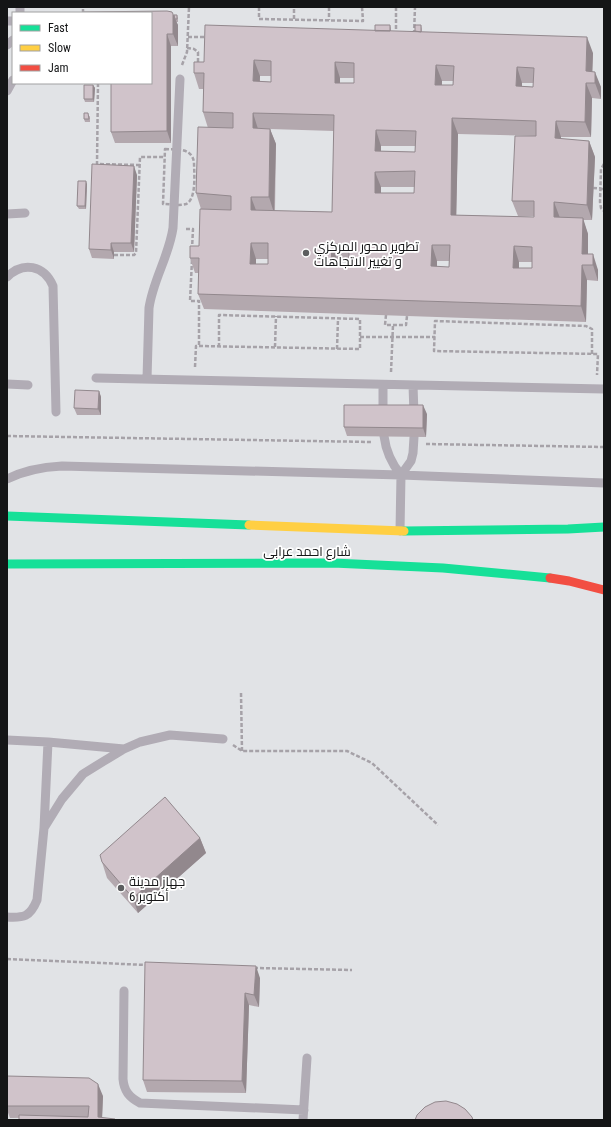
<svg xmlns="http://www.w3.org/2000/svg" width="611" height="1127" font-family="'Roboto Condensed',Cairo,sans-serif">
	<rect width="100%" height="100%" fill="#e1e3e6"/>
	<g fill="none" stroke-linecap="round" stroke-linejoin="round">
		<!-- path -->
		<path stroke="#a6a2a8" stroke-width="2.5" stroke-dasharray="4 2" stroke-linecap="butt" d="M259 7V19L363 21 362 7
			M329 7V20
			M396 7V34
			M83 13V7
			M294 19V7
			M414 34 415 7
			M188 37H206
			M187 48 194 49 198 52V64
			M182 65 187 52 189 7
			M98 83 97 164 140 165
			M165 149C177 150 191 147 194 162 194 172 197 199 186 204 180 206 170 204 163 204Z
			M604 164 601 169 600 202 601 208 604 211
			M593 188 604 189
			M186 229H193L192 249
			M114 255H134L136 253 140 157H164
			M192 260 190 301H199V346
			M386 315 385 325H406L407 316
			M360 337H435
			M275 347 276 316
			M337 349 338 319
			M592 354V329L586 326 435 321 434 351 598 354 597 375
			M195 367 196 346H199L360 349V319L219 315V346
			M391 372 393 325
			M7 436 372 442
			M426 444 604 447
			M241 693 242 751
			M233 745 242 751H347L372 763 438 825
			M7 959 147 965
			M254 968 352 970"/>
		<!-- lane -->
		<path stroke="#b1acb5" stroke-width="9" d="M20 7V13
			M7 21H13
			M7 45 13 40
			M7 91 13 80
			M7 214 25 213
			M7 277C23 261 44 265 53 286L56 412
			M96 378 604 389
			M147 379 149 308C153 280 169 256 173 228L180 79
			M7 384 28 385
			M383 385V414
			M413 385 414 414
			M384 436C386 452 391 463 401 475
			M7 479C25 470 42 467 62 466L401 475 604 483
			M400 531 401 475 411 461 413 453 414 437
			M7 740 48 742 124 749
			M44 828 62 799 83 774 104 761 124 749 140 742 170 735 223 739
			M7 917C24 918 30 917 37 900L44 828 48 742
			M124 991 123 1079C124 1091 129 1097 140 1103L304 1110
			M303 1120 307 1058"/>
		<!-- fast -->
		<path stroke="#16e098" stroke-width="9" d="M7 516 249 525
			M404 531 568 529 604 527
			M7 564 333 563 443 568 550 578"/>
		<!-- slow -->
		<path stroke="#ffcf43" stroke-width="9" d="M249 525 404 531"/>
		<!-- jam -->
		<path stroke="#f24e42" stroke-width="9" d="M550 578 569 581 604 590"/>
	</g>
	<!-- wall -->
	<path fill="#b3a8ae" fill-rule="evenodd" d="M151 13 177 15 178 18V22H176L178 25V46H171V143H115L111 132Z
		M390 25 391 28V31L415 32 421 25 422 29V32L593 53 592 72 601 87V99L592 98 591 137H561V139L589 141 595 157 592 220H583L588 234V254L598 270V281L587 280 586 322 204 309 198 294 199 273H195L190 258 199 246 210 209H201L196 193 208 128 203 112V89H199L194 73 204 62 375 31ZM260 76H271V82L260 81ZM340 78H354V83H340ZM442 81H453V85H442ZM522 83H534L533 87 522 86ZM270 129 334 131 332 212 275 211 276 144ZM458 134 536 136 512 201 518 216H534V217L456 215ZM381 146H415V152L381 151ZM381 187H415L414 193H381ZM256 259H268V264H256ZM337 260H349V265H337ZM437 261H449V267H437ZM519 262H532V268H519Z
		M93 85 95 88 94 102H85L84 99Z
		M90 116V122H85L84 119Z
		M137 175 134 252H114V259L92 258 89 249Z
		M87 184 86 209H79L77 206Z
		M99 391 101 397V415H77L74 408Z
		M427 414 426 437 347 436 344 427Z
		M200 838 206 853 138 913 107 878 102 862Z
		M260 978 259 1007 249 1005 246 1093 147 1092 143 1080Z
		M7 1076 103 1096 102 1117 10 1118 7 1110Z"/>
	<!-- shaded-wall -->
	<path fill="#92888d" d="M173 14 178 25V46L173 34Z
		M167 34 171 46V143L167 131Z
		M587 37 593 53 592 83 586 71Z
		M254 60 260 76 259 97 253 81Z
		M335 62 340 78V98L335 83Z
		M436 65 442 81 441 100 435 85Z
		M517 67 522 83V102L516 86Z
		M595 72 601 87V99L595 83Z
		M586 83 592 98 591 137 585 122Z
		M93 85 95 88 94 102 93 99Z
		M253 113 258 129 253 128Z
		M452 118 458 134 456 230 451 215Z
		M556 121 561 137V154L555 138Z
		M270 129 276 144 274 213 269 197Z
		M376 130 381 146V167L375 151Z
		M589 141 595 157 592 220 587 205Z
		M134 166 137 175 134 252 131 243Z
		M375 172 381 187V209L375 193Z
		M86 181 87 184 86 209 85 206Z
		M251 197 257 213 251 210Z
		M554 202 560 218 554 217Z
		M583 218 588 234V265L582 254Z
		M111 243 114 252V259L111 250Z
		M251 243 256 259V279L250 264Z
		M332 244 337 260V281L331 265Z
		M432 245 437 261V282L431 266Z
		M514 246 519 262V283L513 268Z
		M593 254 598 270V281L593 265Z
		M582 265 587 280 586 322 581 306Z
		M99 391 101 397V415L98 409Z
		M423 405 427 414 426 437 423 428Z
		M200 838 206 853 138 913 133 898Z
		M256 966 260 978 259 1007 254 995Z
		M245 993 249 1005 246 1093 242 1081Z
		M98 1084 103 1096 102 1120 98 1117Z"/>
	<!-- building -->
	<path fill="#d0c3ca" stroke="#92888d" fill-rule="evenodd" d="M167 11 172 12 173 14V34H167V131L111 132V83H151V13H84V12Z
		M174 15H177V19H175Z
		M205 25 587 37 586 71 595 72V83H586L585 122 556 121 555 138 589 141 587 205 554 202V217L583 218 582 254H593V265H582L581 306 198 294 199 258H190V246H199L200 209 231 210V196L196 193 198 127 233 128V113L203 112 204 73H194V62H204ZM254 60 271 61V82L253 81ZM335 62 354 63V83H335ZM436 65 454 66 453 85H435ZM517 67 534 68 533 87 516 86ZM253 113 334 115 332 212 251 210V197H269L270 129 253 128ZM452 118 536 121V136H515L512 201H534V217L451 215ZM376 130 416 131 415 152 375 151ZM415 171 414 193H375V172ZM251 243H268V264H250ZM332 244H349V265H331ZM432 245H450L449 267 431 266ZM514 246 532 247V268H513Z
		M375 25H390V31H375Z
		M415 25H421V32L415 31Z
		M84 85H93V99H84Z
		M84 113H88L89 119H84Z
		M92 164 134 166 131 243H111V250L89 249Z
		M78 181H86L85 206H77Z
		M75 390 99 391 98 409 74 408Z
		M344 405H423V428L344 427Z
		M165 797 200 838 133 898 102 862 100 855Z
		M145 962 256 966 254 995 245 993 242 1081 143 1080Z
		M7 1076 89 1078 98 1084V1117L115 1119V1120H19V1115L88 1117 89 1106H7Z
		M446 1101 457 1104 465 1109 472 1117 473 1120H415L417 1115 425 1107 435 1102Z"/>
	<!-- markers -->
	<g fill="#5c5d5f" stroke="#fff" stroke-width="1.5">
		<circle cx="306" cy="253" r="4"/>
		<circle cx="121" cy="888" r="4"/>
	</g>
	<g text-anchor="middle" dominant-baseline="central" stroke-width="3.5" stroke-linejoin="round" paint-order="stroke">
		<!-- poi labels -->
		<g font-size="13" fill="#141516" stroke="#fff" text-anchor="start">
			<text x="314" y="246">تطوير محور المركزي<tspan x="314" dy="15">و تغيير الاتجاهات</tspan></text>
			<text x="129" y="881">جهاز مدينة<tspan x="129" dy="15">6 أكتوبر</tspan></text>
		</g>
		<!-- street labels -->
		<g font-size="13" fill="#141516" stroke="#fff">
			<text x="307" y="551">شارع احمد عرابى</text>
		</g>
	</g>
	<!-- border -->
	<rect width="611" height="1127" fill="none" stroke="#141516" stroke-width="16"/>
	<!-- legend -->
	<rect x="12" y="12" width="140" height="72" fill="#ffffff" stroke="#a1a1a2"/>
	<rect x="20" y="25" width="20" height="6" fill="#16e098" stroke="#a1a1a2"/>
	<text x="48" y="32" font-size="12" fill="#141516">Fast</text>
	<rect x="20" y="45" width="20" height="6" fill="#ffcf43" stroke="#a1a1a2"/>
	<text x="48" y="52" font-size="12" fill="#141516">Slow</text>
	<rect x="20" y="65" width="20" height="6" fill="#f24e42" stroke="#a1a1a2"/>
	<text x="48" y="72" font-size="12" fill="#141516">Jam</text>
</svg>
